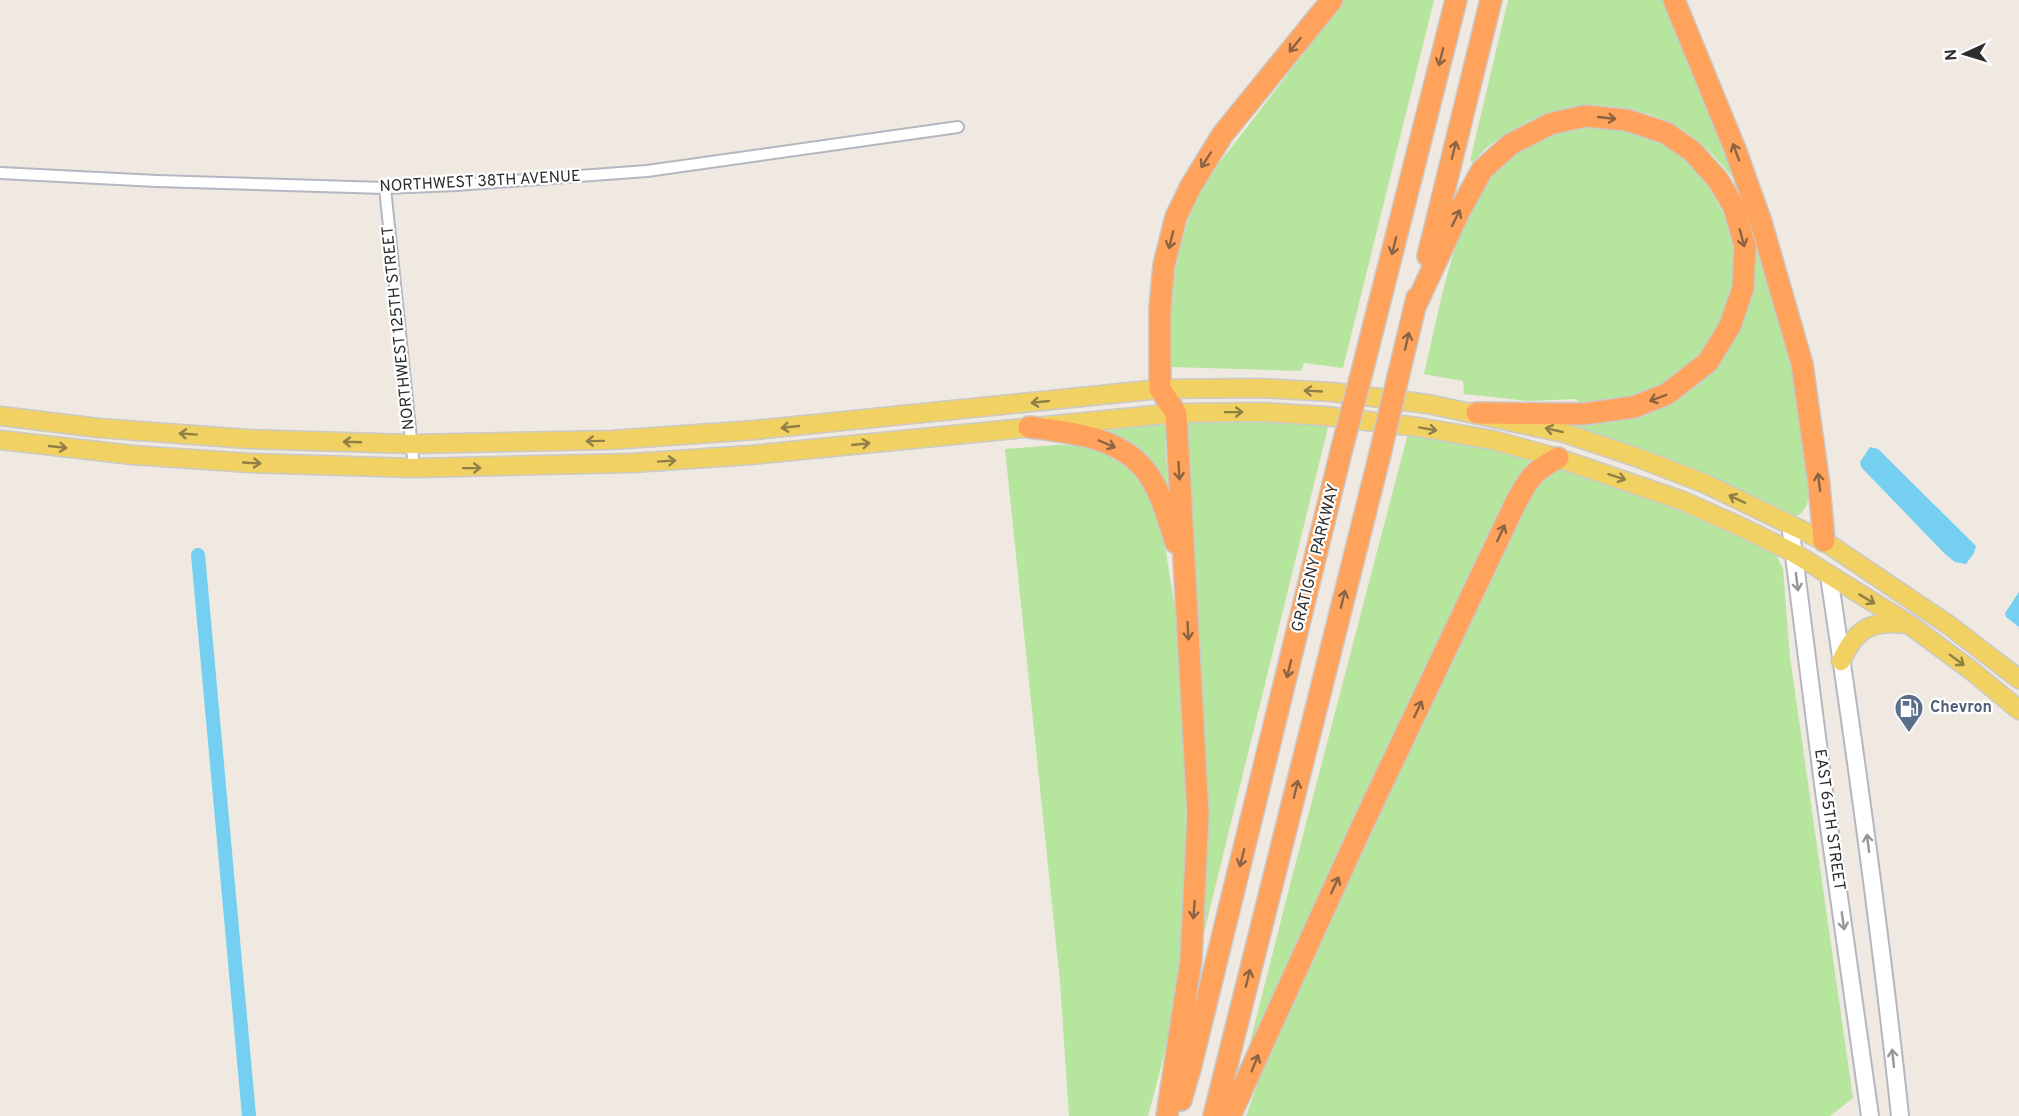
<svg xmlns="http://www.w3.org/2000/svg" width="2019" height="1116" font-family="Overpass,sans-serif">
	<rect width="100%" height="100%" fill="#efe9e1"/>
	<!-- green -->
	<path fill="#b6e59e" d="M1345 0H1434L1343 368 1304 363 1301 371 1171 367C1170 295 1172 231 1214 170Z
		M1508 0H1664L1735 180C1722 165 1709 149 1693 137 1642 99 1567 94 1513 130 1500 138 1482 148 1475 162L1470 161Z
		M1590 126H1616L1654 139 1687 160 1701 175 1710 189 1729 224 1735 244 1733 290 1726 314 1701 355 1660 387 1633 399 1582 408 1576 399 1528 401 1464 394 1463 381 1424 374C1438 318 1454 214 1493 173 1519 145 1553 132 1590 126Z
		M1759 249C1783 331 1809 414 1808 501 1806 508 1801 516 1793 517L1725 484 1557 425 1622 415 1730 340 1743 321 1750 302 1754 277V251Z
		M1245 420 1329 423 1200 949 1183 439 1188 424 1192 421Z
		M1157 423H1161L1168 428 1169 440 1165 441 1168 488 1158 474 1101 432Z
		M1408 433 1469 443 1531 459 1518 479 1247 1054 1291 881Z
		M1056 445C1087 445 1121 452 1141 478 1162 505 1164 540 1169 572 1172 592 1176 611 1178 631 1183 672 1183 715 1184 757 1186 819 1188 881 1182 943 1177 1002 1164 1059 1148 1116H1069L1060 982 1005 449Z
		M1561 469 1643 493 1710 521 1769 550 1776 555 1783 569 1790 657 1853 1098 1830 1116H1246L1264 1066 1522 499 1548 471Z"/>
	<!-- water -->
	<path fill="#75cff0" d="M1870 447 1878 449 1976 546 1974 553 1966 564 1955 562 1945 554 1861 467 1860 462Z
		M2019 592V627L2006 617 2005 613Z"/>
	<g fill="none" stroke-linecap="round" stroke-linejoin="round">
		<!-- canal -->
		<path stroke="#75cff0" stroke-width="14" d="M198 555 249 1116"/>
		<!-- minor casing -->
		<g stroke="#b4b7c1" stroke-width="14">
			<path id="minor" d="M0 173 157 181 385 188 456 185 647 171 958 127
				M385 188 414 468"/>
		</g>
		<!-- secondary casing -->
		<g stroke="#b4b7c1" stroke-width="20">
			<path id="secondary" d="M1790 524 1823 784 1870 1116
				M1829 576C1856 756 1881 935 1900 1116"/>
		</g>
		<!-- primary casing -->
		<g stroke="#c9c9c9" stroke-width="21">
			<path id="primary" d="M0 416 99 428 248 439 410 444 611 440 755 430 1160 389 1259 388 1332 392 1428 404 1564 433 1639 458 1706 484 1824 541 1950 626 2019 679
				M0 440 133 455 250 463 414 468 632 463 751 455 1176 413 1262 412 1325 416 1418 427 1493 440 1558 458 1683 501 1739 526 1794 553 1910 625 1972 671 2019 710
				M1841 661C1856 629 1870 620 1906 624"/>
		</g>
		<!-- motorway casing -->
		<g stroke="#c9c9c9" stroke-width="24">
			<path id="motorway" d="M1674 0 1735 149 1761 222 1802 364 1819 485 1824 541
				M1428 256 1491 0
				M1414 309 1459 212 1482 170 1511 144 1550 124 1585 116 1627 120 1666 133 1692 151 1718 180 1734 207 1745 246 1743 288 1730 326 1708 362 1667 394 1634 407 1583 414 1477 413
				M1363 368 1456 0
				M1399 373 1417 298
				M1029 427C1071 433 1121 436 1148 474 1162 494 1168 520 1176 543
				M1181 1100 1191 1065 1342 448
				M1167 1116 1191 960 1198 815 1176 413 1160 389V308L1164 265 1176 217 1191 186 1223 134 1332 0
				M1214 1116 1380 454
				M1230 1116 1362 826 1516 502C1530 477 1532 472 1558 458"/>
		</g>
		<!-- minor -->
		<use href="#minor" stroke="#fff" stroke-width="10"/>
		<!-- secondary -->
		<use href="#secondary" stroke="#fff" stroke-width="16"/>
		<!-- primary -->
		<use href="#primary" stroke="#f2d163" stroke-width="18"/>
		<!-- motorway -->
		<use href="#motorway" stroke="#ffa35c" stroke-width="21"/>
		<!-- motorway-bridge casing -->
		<g stroke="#c9c9c9" stroke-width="24" stroke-linecap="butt">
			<path id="motorway-bridge" d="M1342 448 1363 368
				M1380 454 1399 373"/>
		</g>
		<!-- motorway-bridge -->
		<use href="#motorway-bridge" stroke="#ffa35c" stroke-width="21"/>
	</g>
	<!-- one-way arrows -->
	<defs><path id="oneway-shaft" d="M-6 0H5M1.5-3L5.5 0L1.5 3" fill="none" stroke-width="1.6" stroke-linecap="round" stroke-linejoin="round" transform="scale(1.5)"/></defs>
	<g stroke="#8c6343">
		<use href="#oneway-shaft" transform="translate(1295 45) rotate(129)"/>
		<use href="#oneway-shaft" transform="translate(1441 57) rotate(104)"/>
		<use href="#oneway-shaft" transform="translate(1607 118) rotate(6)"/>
		<use href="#oneway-shaft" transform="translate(1454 150) rotate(-76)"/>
		<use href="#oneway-shaft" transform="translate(1736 152) rotate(-110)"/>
		<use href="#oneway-shaft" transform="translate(1206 160) rotate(123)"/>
		<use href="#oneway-shaft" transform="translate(1456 218) rotate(-64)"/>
		<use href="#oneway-shaft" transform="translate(1742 238) rotate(75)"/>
		<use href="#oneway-shaft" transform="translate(1171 240) rotate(104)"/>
		<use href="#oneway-shaft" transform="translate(1394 246) rotate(104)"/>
		<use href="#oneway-shaft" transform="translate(1407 341) rotate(-77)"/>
		<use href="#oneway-shaft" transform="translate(1658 398) rotate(159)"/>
		<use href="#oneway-shaft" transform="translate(1107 444) rotate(23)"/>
		<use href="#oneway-shaft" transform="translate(1179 471) rotate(87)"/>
		<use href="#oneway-shaft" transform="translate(1819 482) rotate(-97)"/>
		<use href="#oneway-shaft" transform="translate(1501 533) rotate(-65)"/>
		<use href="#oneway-shaft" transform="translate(1343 599) rotate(-76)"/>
		<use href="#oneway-shaft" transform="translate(1188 631) rotate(87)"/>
		<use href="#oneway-shaft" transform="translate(1289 669) rotate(104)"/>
		<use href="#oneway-shaft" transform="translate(1418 709) rotate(-65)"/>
		<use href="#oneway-shaft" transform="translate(1296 789) rotate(-76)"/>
		<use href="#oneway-shaft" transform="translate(1242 858) rotate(104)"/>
		<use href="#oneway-shaft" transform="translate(1335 885) rotate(-65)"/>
		<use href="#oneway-shaft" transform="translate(1194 910) rotate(94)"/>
		<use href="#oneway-shaft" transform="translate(1248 978) rotate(-76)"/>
		<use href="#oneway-shaft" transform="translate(1255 1063) rotate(-68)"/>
	</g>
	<g stroke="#908048">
		<use href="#oneway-shaft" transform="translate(1313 391) rotate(-177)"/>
		<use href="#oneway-shaft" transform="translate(1040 402) rotate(174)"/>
		<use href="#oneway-shaft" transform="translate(1234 412) rotate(-1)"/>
		<use href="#oneway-shaft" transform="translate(790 427) rotate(174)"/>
		<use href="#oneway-shaft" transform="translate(1428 429) rotate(10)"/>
		<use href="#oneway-shaft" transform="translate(1554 430) rotate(-167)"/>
		<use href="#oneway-shaft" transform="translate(188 434) rotate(-176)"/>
		<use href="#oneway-shaft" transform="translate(595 441) rotate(179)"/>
		<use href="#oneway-shaft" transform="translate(352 442) rotate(-178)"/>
		<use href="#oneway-shaft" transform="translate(861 444) rotate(-6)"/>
		<use href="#oneway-shaft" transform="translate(58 447) rotate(6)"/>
		<use href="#oneway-shaft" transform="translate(667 461) rotate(-4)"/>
		<use href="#oneway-shaft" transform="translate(252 463) rotate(3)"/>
		<use href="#oneway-shaft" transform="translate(472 468) rotate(-1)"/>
		<use href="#oneway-shaft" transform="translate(1617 477) rotate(18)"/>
		<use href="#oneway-shaft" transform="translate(1737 499) rotate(-155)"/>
		<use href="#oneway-shaft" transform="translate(1867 599) rotate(31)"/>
		<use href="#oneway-shaft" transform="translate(1957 660) rotate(37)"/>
	</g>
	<g stroke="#969696">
		<use href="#oneway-shaft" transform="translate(1797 582) rotate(83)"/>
		<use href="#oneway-shaft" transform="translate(1868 843) rotate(-97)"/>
		<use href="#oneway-shaft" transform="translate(1843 921) rotate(82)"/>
		<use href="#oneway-shaft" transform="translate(1893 1058) rotate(-96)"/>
	</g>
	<!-- icons -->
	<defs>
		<g id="fuel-pin" transform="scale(1.5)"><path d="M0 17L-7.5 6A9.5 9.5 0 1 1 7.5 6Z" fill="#5c6f8a" stroke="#fff"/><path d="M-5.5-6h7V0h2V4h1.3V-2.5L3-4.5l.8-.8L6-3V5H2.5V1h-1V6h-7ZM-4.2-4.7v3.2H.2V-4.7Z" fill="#fff"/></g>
	</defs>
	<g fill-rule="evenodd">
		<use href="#fuel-pin" x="1909" y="708"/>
	</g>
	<g text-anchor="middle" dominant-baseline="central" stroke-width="4.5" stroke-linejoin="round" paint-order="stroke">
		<!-- street labels -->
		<g font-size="16" fill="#2e2e2e" stroke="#fff">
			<text transform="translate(480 182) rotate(-3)">NORTHWEST 38TH AVENUE</text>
			<text transform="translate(399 328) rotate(-96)">NORTHWEST 125TH STREET</text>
			<text transform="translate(1316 558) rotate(-76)">GRATIGNY PARKWAY</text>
			<text transform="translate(1829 820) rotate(82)">EAST 65TH STREET</text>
		</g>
		<!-- service labels -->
		<g font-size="16" font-weight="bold" fill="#4e5e75" stroke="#fff" text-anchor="start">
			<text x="1930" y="708">Chevron</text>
		</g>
	</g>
	<!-- north arrow -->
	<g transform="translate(1965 54) rotate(266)" stroke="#ffffff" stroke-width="4.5" paint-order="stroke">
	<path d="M0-4.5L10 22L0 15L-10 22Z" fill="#2e2e2e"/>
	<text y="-9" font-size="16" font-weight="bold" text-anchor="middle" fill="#2e2e2e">N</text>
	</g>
</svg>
